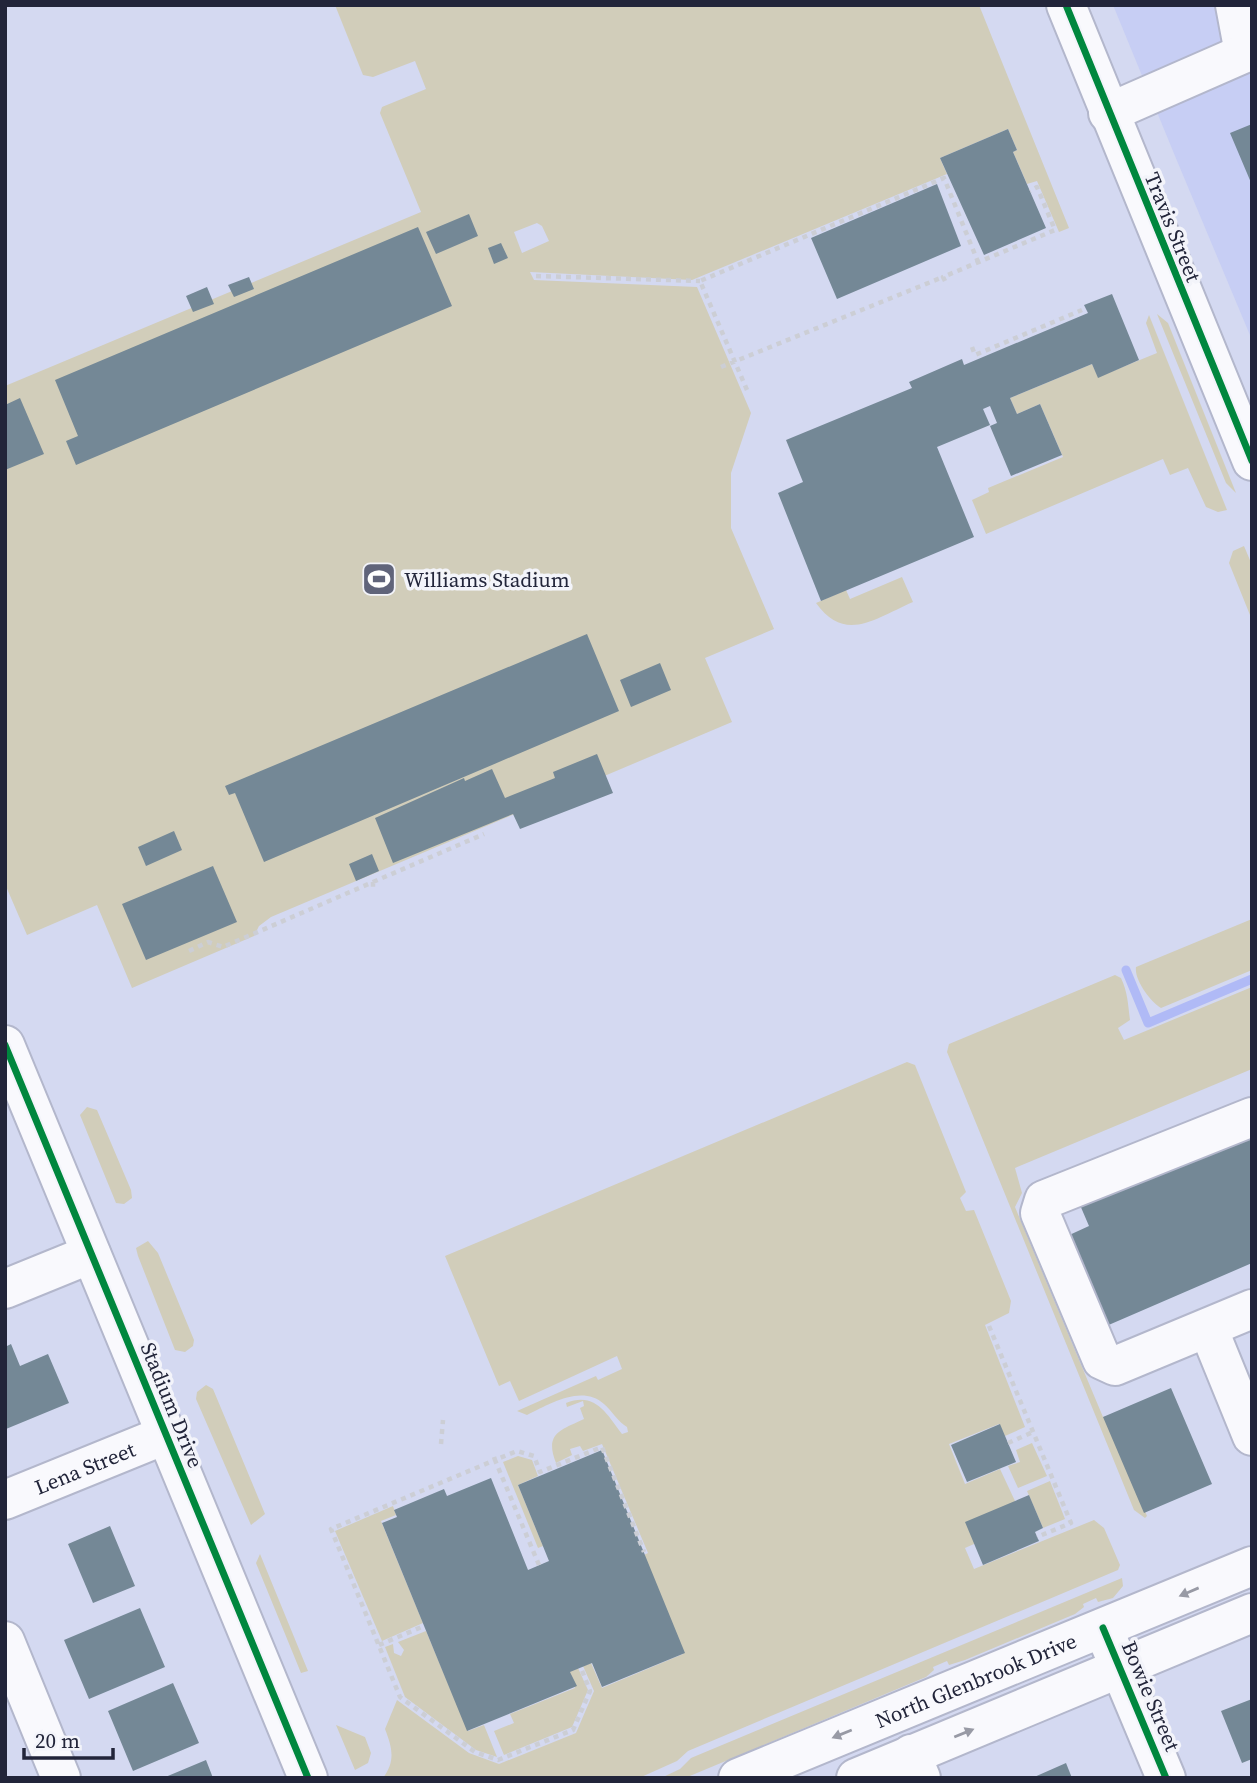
<svg xmlns="http://www.w3.org/2000/svg" width="1257" height="1783" font-family="'Source Serif 4',serif">
	<rect width="100%" height="100%" fill="#d4d9f1"/>
	<!-- built -->
	<path fill="#c7cef4" d="M1113 5H1252V340L1175 156Z"/>
	<!-- green -->
	<path fill="#d1cdba" fill-rule="evenodd" d="M335 5H979L1069 228 1059 232 1037 181 1027 184 1013 152 1017 150 1008 129 940 158 947 174 692 280 530 272 534 280 697 287 751 413 731 473V528L774 629 705 658 732 722 271 917 259 926 254 936 132 988 97 905 27 935 5 884V386L421 212 380 113 382 107 426 89 415 61 373 77 363 75ZM537 223 542 226 549 241 522 253 514 232Z
		M1157 314 1168 323 1236 493 1226 483Z
		M1149 315 1227 510 1218 512 1206 507 1188 468 1170 475 1163 459 986 534 972 500 989 492 988 488 1063 457 1040 404 1017 414 1010 398 1092 364 1098 377 1157 353 1146 323Z
		M1244 546 1252 565V620L1229 563 1233 551Z
		M902 577 913 602C876 618 845 644 816 603L846 590 850 599Z
		M1252 919V970L1161 1008C1151 1002 1134 980 1136 967Z
		M1115 975 1121 978C1128 993 1128 1005 1130 1020L1118 1028 1124 1040 1252 987V1069L1015 1168 1022 1193 1015 1207 1103 1417 1106 1416 1147 1516 1145 1518 1134 1510 947 1052 949 1044Z
		M907 1062 915 1065 966 1192 960 1198 966 1211 974 1210 1011 1301 1009 1313 985 1325 1025 1427 1005 1436 999 1424 949 1444 965 1484 1000 1469 1015 1501 974 1544 965 1548 974 1569 1094 1520 1104 1528 1120 1565 1118 1570 688 1751 677 1761 639 1778H383C396 1761 392 1747 385 1729L397 1700 469 1753 499 1764 576 1733 594 1691 583 1666 591 1663 602 1688 683 1654 642 1556 648 1553 602 1444 583 1451 580 1446 570 1449 572 1455 556 1463C544 1433 561 1430 584 1419L580 1408 584 1406 583 1401 567 1407 566 1403C595 1391 607 1414 622 1434L628 1432 627 1427C618 1422 612 1411 604 1404 582 1384 549 1404 527 1415L517 1411 596 1376 598 1380 622 1369 617 1356 519 1401 510 1381 499 1386 445 1256Z
		M87 1107 97 1110 131 1190 132 1198 124 1204 116 1203 80 1115Z
		M148 1241 158 1253 194 1340 193 1346 185 1352 175 1350 138 1256 136 1248Z
		M206 1385 213 1389 265 1514 251 1525 196 1399 197 1392Z
		M1032 1443 1047 1476 1018 1488 1008 1466 1020 1462 1016 1450Z
		M518 1456 532 1460 538 1476 518 1485 543 1546 538 1548 503 1462Z
		M1050 1481 1065 1519 1043 1528 1027 1491Z
		M393 1506 396 1515 381 1521 423 1623 382 1641 335 1531Z
		M260 1554 308 1671 301 1673 256 1563Z
		M1122 1578 1123 1586 1113 1598 1098 1602 1096 1598 1083 1604 1084 1607 1075 1614 965 1660 949 1665 947 1661 933 1667 934 1670 926 1677 685 1778H661L680 1769 691 1758Z
		M426 1631 468 1731 484 1725 497 1757 476 1750 405 1697 385 1647 393 1644 394 1653 401 1656 404 1650 398 1642Z
		M578 1668 588 1690 572 1727 504 1755 494 1731 514 1723 510 1714 575 1688 569 1672Z
		M336 1725 365 1737 371 1753 368 1763 355 1770Z"/>
	<g fill="none" stroke-linecap="round" stroke-linejoin="round">
		<!-- stream -->
		<path stroke="#b0baf6" stroke-width="9" d="M1126 970 1148 1023 1252 979"/>
	</g>
	<!-- building -->
	<path fill="#748896" d="M1252 124V185L1230 133Z
		M1008 129 1017 150 1013 152 1046 228 984 255 940 158Z
		M937 184 961 246 837 299 811 238Z
		M469 214 478 236 436 254 426 232Z
		M418 227 452 306 76 465 66 441 78 436 55 380Z
		M501 243 508 258 494 264 488 248Z
		M249 277 254 289 234 297 228 285Z
		M207 287 214 304 193 312 186 296Z
		M1112 294 1139 360 1098 378 1092 364 1010 398 1017 414 1040 404 1062 455 1011 476 990 426 997 423 990 406 983 409 990 425 937 447 974 537 821 601 778 493 803 482 786 440 912 388 909 382 962 359 964 365 1088 313 1084 305Z
		M20 398 44 454 5 470V405Z
		M587 634 619 711 264 862 235 793 229 795 225 786Z
		M660 663 671 690 631 707 620 680Z
		M597 754 613 793 520 829 513 814 393 863 375 818 464 778 465 781 492 769 505 798 555 778 553 772Z
		M174 831 182 850 146 866 138 847Z
		M372 854 379 871 356 881 349 864Z
		M213 866 237 922 146 960 122 904Z
		M1252 1131V1263L1104 1327 1065 1237 1089 1226 1080 1205Z
		M11 1344 20 1366 48 1354 69 1403 6 1429 5 1347Z
		M1171 1388 1212 1484 1144 1513 1103 1417Z
		M1000 1424 1016 1462 967 1482 951 1445Z
		M602 1450 685 1653 602 1687 592 1663 570 1672 577 1686 467 1731 382 1523 397 1517 394 1510 444 1489 447 1496 491 1478 528 1570 549 1561 518 1485Z
		M1029 1495 1043 1528 1035 1532 1039 1541 983 1565 965 1522Z
		M110 1526 135 1586 93 1603 68 1544Z
		M140 1608 165 1667 89 1699 64 1640Z
		M173 1683 199 1743 133 1771 108 1711Z
		M1252 1699V1759L1242 1763 1221 1711Z
		M206 1760 213 1778H163Z
		M1066 1763 1072 1778H1032Z"/>
	<g fill="none" stroke-linecap="round" stroke-linejoin="round">
		<!-- minor casing -->
		<g stroke="#b3b7cc" stroke-width="42">
			<g id="minor">
				<path d="M1066 5 1252 461"/>
				<path d="M1235 5 1244 53"/>
				<path d="M1108 113 1252 50"/>
				<path d="M5 1045 308 1778"/>
				<path d="M1252 1117 1044 1200 1040 1213 1102 1360 1115 1366 1252 1309"/>
				<path d="M5 1289 91 1254"/>
				<path d="M1208 1328 1252 1436"/>
				<path id="s1" d="M5 1500 165 1435"/>
				<path d="M1103 1628 1166 1778"/>
				<path d="M5 1641 61 1778"/>
				<path d="M911 1754 921 1778"/>
			</g>
		</g>
		<!-- major casing -->
		<g stroke="#b3b7cc" stroke-width="42">
			<g id="major">
				<path id="s2" d="M738 1778 1252 1566"/>
				<path d="M856 1778 1252 1613"/>
			</g>
		</g>
		<!-- path -->
		<path stroke="#ccced5" stroke-width="4.5" stroke-dasharray="5 5" stroke-linecap="butt" d="M536 276 700 281
			M945 281 943 277 1055 230 1037 187 1030 191
			M972 347 975 355 1082 310
			M721 367 943 277
			M747 390 700 281 944 178 978 262
			M373 882 484 834
			M189 951 208 942 223 947 373 882V889
			M989 1326 1071 1523 1037 1537
			M1008 1443 1033 1432
			M441 1444 443 1420
			M494 1457 495 1460 331 1529 400 1697 475 1752 498 1760 573 1730 590 1691 581 1668
			M539 1565 495 1460 517 1451 534 1456 540 1472 602 1447 644 1552
			M379 1645 424 1626"/>
		<!-- minor -->
		<use href="#minor" stroke="#f9f9fd" stroke-width="38"/>
		<!-- major -->
		<use href="#major" stroke="#f9f9fd" stroke-width="38"/>
		<!-- cycleway casing -->
		<g stroke="#f3f4fa" stroke-width="11">
			<path id="cycleway" d="M1066 5 1252 461
				M5 1045 308 1778
				M1103 1628 1166 1778"/>
		</g>
		<!-- cycleway -->
		<use href="#cycleway" stroke="#00873e" stroke-width="7"/>
	</g>
	<!-- one-way arrows -->
	<defs><path id="oneway-solid" d="M-6-.8H1V-3.2L6.5 0L1 3.2V.8H-6Z" transform="scale(1.75)"/></defs>
	<g fill="#989aa5">
		<use href="#oneway-solid" transform="translate(1189 1592) rotate(157)"/>
		<use href="#oneway-solid" transform="translate(964 1733) rotate(-22)"/>
		<use href="#oneway-solid" transform="translate(842 1734) rotate(158)"/>
	</g>
	<!-- icons -->
	<defs>
		<g id="stadium-square" transform="scale(1.75)"><rect x="-9" y="-9" width="18" height="18" rx="4" fill="#60647a" stroke="#f3f4fa"/><path d="M0-5a6.5 5 0 1 0 0 10a6.5 5 0 1 0 0-10ZM-3.5-1.8h7v3.6h-7Z" fill="#fff"/></g>
	</defs>
	<g fill-rule="evenodd">
		<use href="#stadium-square" x="379" y="579"/>
	</g>
	<g text-anchor="middle" dominant-baseline="central" stroke-width="7" stroke-linejoin="round" paint-order="stroke">
		<!-- street labels -->
		<g font-size="21" fill="#22253a" stroke="#f3f4fa">
			<text transform="translate(1173 227) rotate(68)">Travis Street</text>
			<text transform="translate(172 1405) rotate(68)">Stadium Drive</text>
			<text stroke="none"><textPath href="#s1" startOffset="86">Lena Street</textPath></text>
			<text stroke="none"><textPath href="#s2" startOffset="257">North Glenbrook Drive</textPath></text>
			<text transform="translate(1151 1696) rotate(67)">Bowie Street</text>
		</g>
		<!-- poi labels -->
		<g font-size="21" fill="#22253a" stroke="#f3f4fa" text-anchor="start">
			<text x="404" y="579">Williams Stadium</text>
		</g>
	</g>
	<!-- border -->
	<rect width="1257" height="1783" fill="none" stroke="#22253a" stroke-width="14"/>
	<!-- scale -->
	<path d="M24 1748v10h89v-10" fill="none" stroke="#22253a" stroke-width="3.5"/>
	<text x="35" y="1748" font-size="21" fill="#22253a" stroke="#f3f4fa" stroke-width="5" paint-order="stroke">20 m</text>
</svg>
